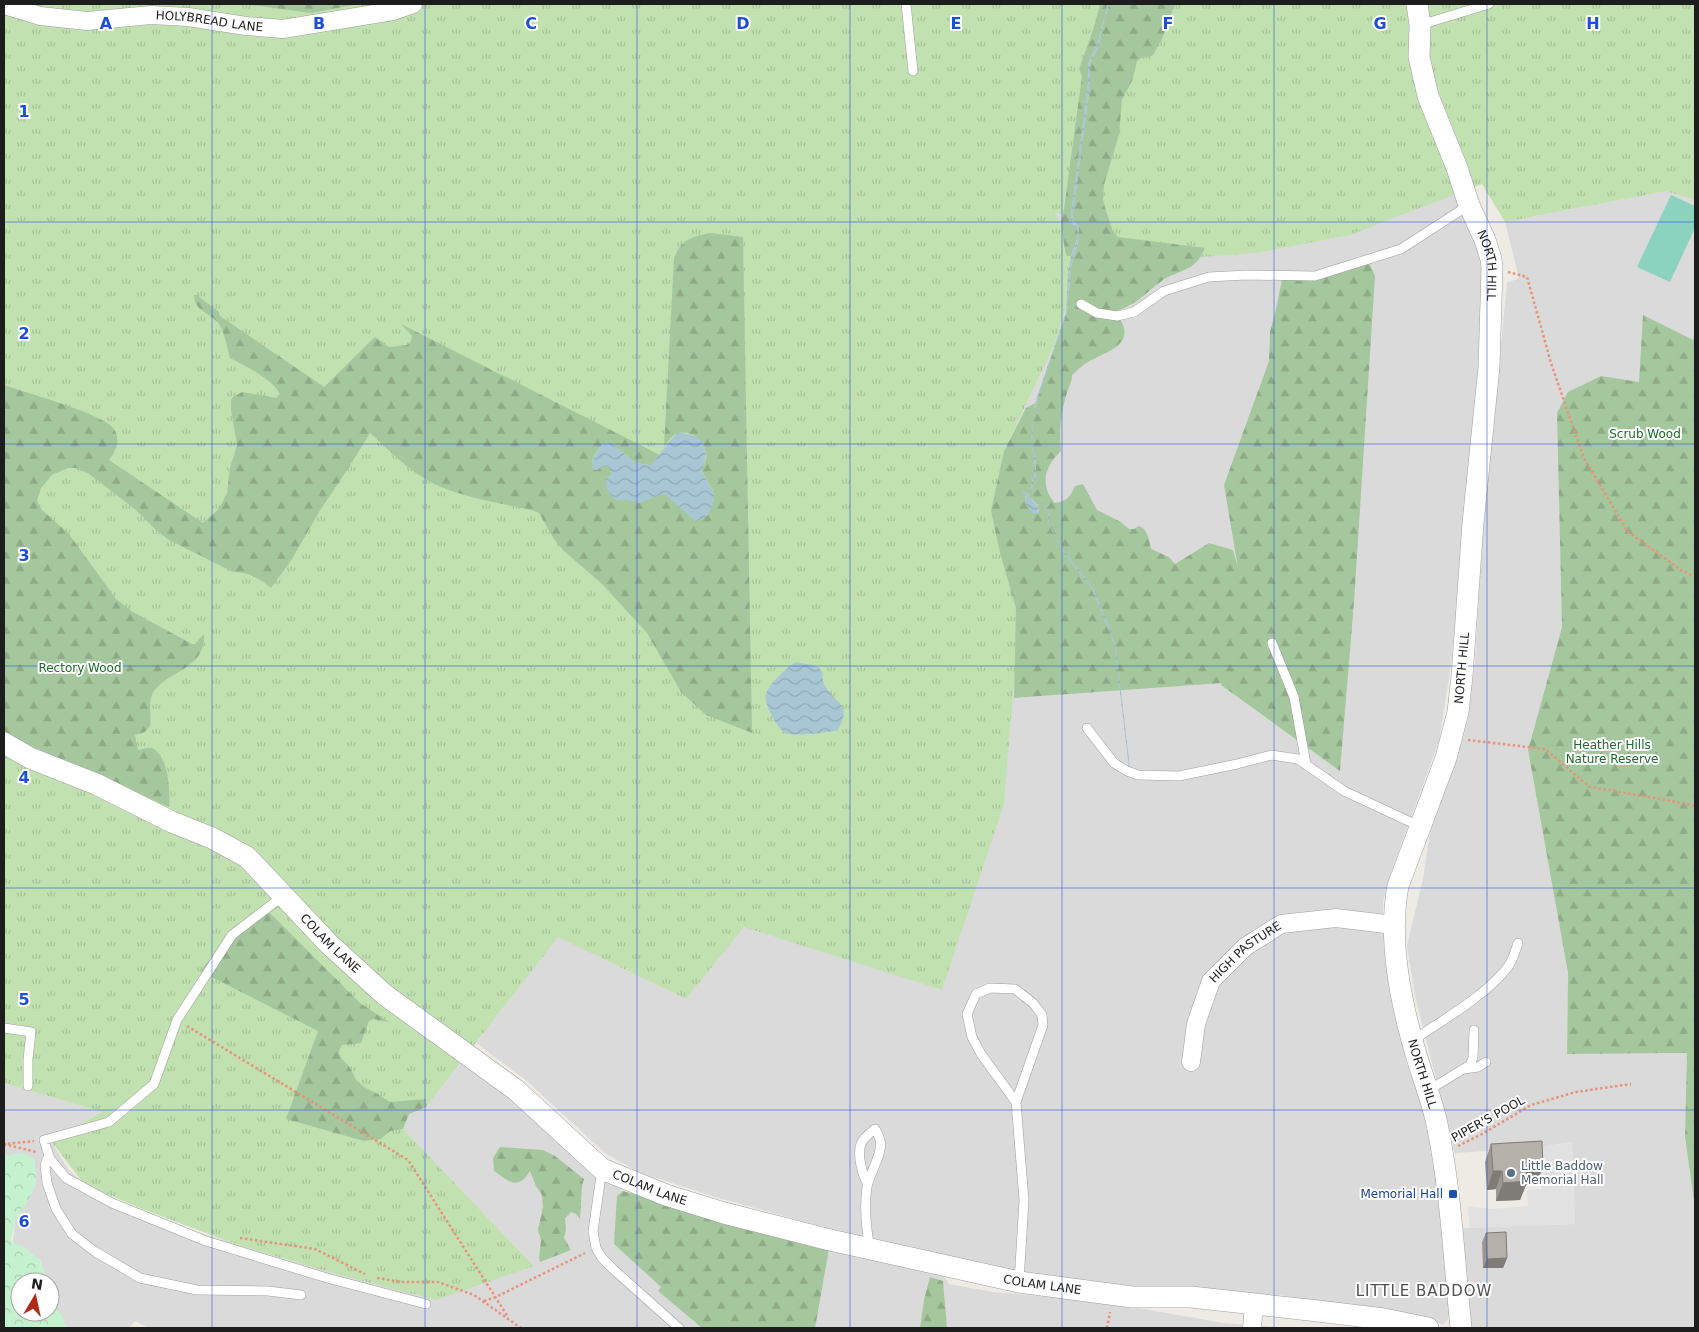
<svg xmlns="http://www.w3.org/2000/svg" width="1699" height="1332" font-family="'DejaVu Sans',sans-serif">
	<defs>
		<pattern id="grass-tufts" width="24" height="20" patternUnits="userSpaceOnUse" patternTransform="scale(1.25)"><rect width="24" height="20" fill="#c2e1b0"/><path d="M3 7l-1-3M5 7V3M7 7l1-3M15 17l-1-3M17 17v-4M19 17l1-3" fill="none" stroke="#a6c197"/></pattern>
		<pattern id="forest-firs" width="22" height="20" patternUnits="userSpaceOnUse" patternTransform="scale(1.25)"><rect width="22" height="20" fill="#a5c79d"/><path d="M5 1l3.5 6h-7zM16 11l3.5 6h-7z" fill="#8eaa87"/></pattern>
		<pattern id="park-crowns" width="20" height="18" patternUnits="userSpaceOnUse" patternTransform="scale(1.25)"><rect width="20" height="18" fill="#c5f2ce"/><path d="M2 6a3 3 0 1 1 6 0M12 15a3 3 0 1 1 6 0" fill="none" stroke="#a9cfb0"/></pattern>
		<pattern id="water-waves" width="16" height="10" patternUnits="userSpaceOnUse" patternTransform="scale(1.25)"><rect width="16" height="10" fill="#a9c6d5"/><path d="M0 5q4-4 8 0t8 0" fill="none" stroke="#91aab6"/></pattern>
	</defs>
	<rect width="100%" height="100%" fill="#edebe4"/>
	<!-- residential -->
	<path fill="#dbdada" d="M1407 4 1475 240 1482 272 1477 389 1451 665 1439 741 1391 873 1383 901 1384 944 1389 982 1406 1062 1428 1121 1437 1173 1451 1312 1447 1321 1443 1324 1398 1318 1280 1295 1069 1283 838 1231 715 1197 638 1172 605 1153 527 1081 476 1043 558 936 686 999 744 926 942 990 1004 451 1054 346 1066 309 1073 253 1061 223 863 200Z
		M1668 190 1695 199V335L1693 340 1639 382 1561 531 1562 627 1528 750 1568 973 1567 1054 1688 1053 1685 1137 1695 1209V1328H1470L1461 1228 1575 1224 1572 1142 1536 1148 1455 1153 1415 996 1407 945 1423 879 1431 826 1459 750 1468 718 1475 662 1482 542 1507 283 1519 278 1505 222Z
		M460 1063 513 1096 589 1165 623 1191 829 1249 942 1271 949 1284 993 1292 1099 1301 1223 1323 1290 1328H149L135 1321 129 1328H67L52 1297 50 1291V1282H47L40 1260 13 1243 15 1221 31 1195 36 1182 34 1159 8 1155 4 1157V1083L102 1112 51 1141 68 1169 84 1184 144 1216 340 1275 534 1266 403 1129 409 1114 426 1107Z"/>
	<!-- grass -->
	<path fill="url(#grass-tufts)" d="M4 4H1695V200L1666 191 1505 222 1482 184 1350 235 1256 253 1201 257 1118 237 1055 212 1073 253 1066 309 1054 346 1004 451 1020 610 1004 804 942 990 744 927 686 999 558 937 426 1107 409 1114 403 1129 534 1266 436 1300 340 1275 238 1245 142 1209 84 1184 51 1141 102 1112 4 1083Z"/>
	<!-- forest -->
	<path fill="url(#forest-firs)" fill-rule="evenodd" d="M244 4H358L311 13Z
		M1100 4H1108L1097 44 1088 64V84L1070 222 1077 227V239L1071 256H1067C1065 253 1061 226 1061 222 1062 218 1063 213 1064 209L1082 76 1079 69 1094 27Z
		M1109 4H1175L1162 39 1153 55 1151 56 1141 58 1137 61 1132 81 1122 100 1119 134 1104 185 1103 201 1113 232 1118 237 1205 248C1194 273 1182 268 1163 280 1155 286 1149 291 1142 297 1135 303 1126 307 1118 311L1117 315C1139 344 1107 351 1088 362 1082 365 1077 371 1072 375 1072 381 1070 384 1068 390 1061 409 1059 431 1061 451 1045 466 1039 485 1055 503 1067 501 1070 497 1075 486L1083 484 1097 510 1121 522 1129 529H1134L1139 526C1148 529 1149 540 1151 549L1169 557 1175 564 1209 543 1233 550 1238 568 1224 485 1269 361 1270 332 1277 305 1282 279 1368 260 1375 276 1354 602 1340 771 1221 685 1222 683 1014 698 1016 608 1000 553 991 511 1004 451 1026 408 1035 403 1034 413 1041 387 1067 312 1071 266 1079 240V226L1072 221 1090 85V65L1099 44 1103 25ZM1029 491 1028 498H1031L1038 506 1039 512 1026 503 1025 493H1023L1024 492 1027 493Z
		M710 233 743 237 752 733 706 715 681 692 647 633 602 584 564 551 554 539 539 513 532 510C499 503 465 498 434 484 411 473 389 450 370 433L349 467 319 512 292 559 271 588C260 579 249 572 233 572L169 540 156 530 136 510 88 473 76 468H68L52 475 41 488 37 501 42 510 69 534 116 599 133 612 192 644H195L204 634C206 669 169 670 154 691 147 701 152 715 150 726L145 732 135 735 138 750C143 749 150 746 154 749 169 759 170 791 169 807L27 744 4 731V385C23 392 105 414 114 429 121 440 116 451 109 460L203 523 219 509 227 493 230 468 237 445 231 410V400L233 397 242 392 276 398 280 394C273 379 245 366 230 358 227 348 225 333 219 324 210 312 194 312 194 295H197L219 312 220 316 324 387 375 337 389 347 407 345 411 341 412 336 401 324 660 455 651 465 636 463 609 442C599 444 597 452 592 460L594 470 603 465H608L612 474 606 480V487L666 495 706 517C720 494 713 491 701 470 702 468 704 466 705 463 711 448 695 429 679 433 672 434 668 442 664 447L674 258C682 239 691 237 710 233Z
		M1643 315 1693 340 1695 330V1209L1685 1137 1687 1053 1567 1054 1568 973 1528 750 1562 627 1557 413 1568 392 1601 376 1639 382Z
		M267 910 360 1003 389 1022 374 1019 369 1021 361 1043 342 1045 339 1051 340 1057 349 1066 357 1081 364 1087 374 1092 390 1102 426 1099V1107L409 1114 403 1129 390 1131 381 1139 364 1141 286 1119 318 1031 200 971C219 948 243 927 267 910Z
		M500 1147 543 1150 555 1156 584 1179 582 1186 580 1219 576 1214 571 1212 565 1218 566 1230 564 1238 571 1250 540 1262 539 1258 541 1240 538 1230 543 1207 542 1195 536 1186 530 1171C528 1174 525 1179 521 1181 512 1187 501 1175 494 1171L493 1158Z
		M623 1191 829 1249 815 1328H702L658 1291 661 1287 614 1244 617 1196Z
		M930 1277 943 1281 947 1328H920L924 1300Z"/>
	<!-- park -->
	<path fill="url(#park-crowns)" d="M24 1153 34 1159 36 1182 31 1195 15 1221 11 1240C13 1245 16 1245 21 1245L40 1260 47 1282H20V1312H50V1291L67 1328H4V1157L8 1155Z"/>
	<!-- pitch -->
	<path fill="#8bd3bf" d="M1671 195 1695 206V228L1670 282 1637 267Z"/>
	<!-- parking -->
	<path fill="#e1e1e1" d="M1572 1142 1575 1224 1470 1228 1468 1206 1491 1209 1528 1206 1527 1190 1541 1189V1174L1537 1171 1536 1148Z"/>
	<!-- water -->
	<path fill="url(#water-waves)" d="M1108 4H1109L1103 25 1099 45 1090 65V85L1072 222 1079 226V240L1071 266 1067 312 1036 404 1033 422 1032 444 1036 459V475L1039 483 1040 497 1049 513V524L1065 552 1093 588 1111 631 1116 649 1130 768H1129L1115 650 1110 632 1091 588 1064 553 1048 524V513L1040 497 1039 484 1035 476 1033 480V487L1029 490 1028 498H1031L1038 507 1039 513 1033 514 1026 503 1025 494H1022L1024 492 1027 493 1031 487 1032 479 1035 471 1031 438 1035 403 1066 312 1068 275 1071 256 1077 240V227L1070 224V222L1088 84V65L1097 44Z
		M678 433C701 432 713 450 701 471 711 487 720 496 708 514 705 519 700 521 694 520L666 495H659L640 503 628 500H616L609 493 606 487V480L612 474 608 466 603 465 598 470H594L592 461C597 452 599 445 609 442L636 463 651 465 673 437Z
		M796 662C803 664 814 664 819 668 825 672 821 681 825 686 837 705 853 704 837 731 824 732 797 737 786 733 780 730 776 723 773 718 763 699 762 693 778 677 784 671 788 666 796 662Z"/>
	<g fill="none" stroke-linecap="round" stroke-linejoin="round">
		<!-- service casing -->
		<g stroke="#9e9e9e" stroke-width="10">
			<path id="service" d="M906 4 913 71
				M1420 25 1489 4
				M1081 304 1097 313 1117 316 1134 312 1164 291 1209 277 1246 275 1315 276 1401 249 1469 205
				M1272 643 1294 697 1306 764
				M1087 728 1114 763 1127 771 1138 775 1179 776 1237 764 1271 755 1298 759 1344 791 1419 826
				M283 896 232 935 177 1020 154 1084 109 1122 44 1140 50 1159 66 1178 112 1203 206 1241 327 1278 426 1304
				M4 1028 31 1032 28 1059V1086
				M1411 1039 1421 1035C1448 1017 1488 993 1507 968 1513 961 1515 951 1518 943
				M1464 1069 1478 1067 1486 1062
				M1427 1091 1470 1065 1473 1058 1474 1030
				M1016 1102 1043 1025 1042 1015 1033 1003 1015 989 990 988 976 994 967 1014 972 1037 981 1054 1016 1102 1024 1200 1019 1282
				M49 1155 45 1165 47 1183 56 1209 72 1234 94 1251 140 1278 197 1290 268 1291 301 1295
				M602 1169 593 1231 596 1248 602 1258 614 1270 679 1328
				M868 1184C862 1175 857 1154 861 1144 864 1137 870 1133 875 1129 877 1132 879 1136 880 1140 884 1152 869 1174 867 1187 864 1208 866 1228 870 1249"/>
		</g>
		<!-- minor casing -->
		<g stroke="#9e9e9e" stroke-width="19">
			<g id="minor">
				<path id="s1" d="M4 5 40 16 87 21 151 15 188 17 246 26 283 29 393 11 413 4"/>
				<path id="s2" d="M1191 1062 1196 1024 1211 981 1245 947 1281 924 1336 918 1394 925"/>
				<path d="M1252 1328 1254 1304"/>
			</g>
		</g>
		<!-- tertiary casing -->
		<g stroke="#9e9e9e" stroke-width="22">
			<g id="tertiary">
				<path id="s3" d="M1417 4 1420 25 1419 57 1428 96 1457 168 1469 205 1485 240 1491 259 1492 268 1489 367 1473 523 1462 676 1458 712 1446 758 1398 886C1389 934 1399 993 1412 1040 1419 1068 1431 1096 1437 1124 1451 1191 1454 1260 1461 1328"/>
				<path id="s4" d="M4 743 30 758 96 784 172 822 212 838 247 857 329 944 385 995 516 1090 602 1169 666 1195 724 1213 830 1240 1019 1282 1132 1297H1191L1318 1311 1384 1319 1428 1328"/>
			</g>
		</g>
		<!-- path -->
		<path stroke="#e89279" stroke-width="2.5" stroke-dasharray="2.5 2.5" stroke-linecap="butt" d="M1508 272 1527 277 1551 363 1583 456 1627 531 1681 570 1695 577
			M1468 740 1545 749 1590 787 1667 800 1695 806
			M187 1026 408 1160 508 1317
			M4 1144 36 1152
			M4 1146 5 1144 34 1141
			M1458 1146 1482 1134 1531 1105 1576 1092 1631 1084
			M240 1238 315 1249 365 1274
			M377 1278 401 1282H438L474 1295 521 1328
			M484 1301 496 1297 585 1253
			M1107 1328 1110 1312"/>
		<!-- service -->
		<use href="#service" stroke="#fff" stroke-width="9"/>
		<!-- minor -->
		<use href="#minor" stroke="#fff" stroke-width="18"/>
		<!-- tertiary -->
		<use href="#tertiary" stroke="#fff" stroke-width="21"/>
	</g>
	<!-- wall -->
	<path fill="#9d9792" d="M1491 1144 1537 1184 1526 1185 1520 1200 1496 1201V1189L1487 1190 1485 1162Z
		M1486 1233 1507 1258 1503 1268H1483L1482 1242Z"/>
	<!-- shaded-wall -->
	<path fill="#7f7b77" d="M1543 1166 1537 1184 1526 1185 1520 1200 1496 1201 1503 1183 1526 1167Z
		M1493 1171H1502L1496 1189 1487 1190Z
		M1507 1258 1503 1268H1483L1487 1259Z"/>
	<!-- building -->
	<path fill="#b6b0aa" stroke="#7f7b77" d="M1542 1141 1543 1166 1526 1167 1527 1181 1503 1183 1502 1171H1493L1491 1144Z
		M1506 1232 1507 1258 1487 1259 1486 1233Z"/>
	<!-- grid -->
	<path fill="none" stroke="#1d4ed8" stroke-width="1" stroke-opacity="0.55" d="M212 4V1328M425 4V1328M637 4V1328M850 4V1328M1062 4V1328M1274 4V1328M1487 4V1328M4 222H1695M4 444H1695M4 666H1695M4 888H1695M4 1110H1695"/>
	<!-- markers -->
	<circle fill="#5c6f8a" stroke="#fff" stroke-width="2" cx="1511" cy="1173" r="5"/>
	<rect fill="#1a4fb4" stroke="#fff" stroke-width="2" x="1448" y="1189" width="10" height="10" rx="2.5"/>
	<g text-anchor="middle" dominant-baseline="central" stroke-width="4" stroke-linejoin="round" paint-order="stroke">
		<!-- street labels -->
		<g font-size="12" fill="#1d1d1d" stroke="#fff">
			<text stroke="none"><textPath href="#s1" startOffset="208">HOLYBREAD LANE</textPath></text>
			<text stroke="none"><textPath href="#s3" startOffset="274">NORTH HILL</textPath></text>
			<text transform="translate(1462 668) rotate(-85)">NORTH HILL</text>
			<text stroke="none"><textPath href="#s4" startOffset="389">COLAM LANE</textPath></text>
			<text stroke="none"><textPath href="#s2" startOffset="129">HIGH PASTURE</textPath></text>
			<text stroke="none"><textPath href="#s3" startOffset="1098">NORTH HILL</textPath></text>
			<text transform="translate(1488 1119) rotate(-29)">PIPER'S POOL</text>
			<text stroke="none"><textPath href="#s4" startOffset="794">COLAM LANE</textPath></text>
			<text stroke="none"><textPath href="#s4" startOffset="1199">COLAM LANE</textPath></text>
		</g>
		<!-- park labels -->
		<g font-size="12" fill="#196d29" stroke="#fff">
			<text x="1645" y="434">Scrub Wood</text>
			<text x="80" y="668">Rectory Wood</text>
			<text x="1612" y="745">Heather Hills<tspan x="1612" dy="14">Nature Reserve</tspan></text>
		</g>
		<!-- service labels -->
		<g font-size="12" fill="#4e5e75" stroke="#fff" text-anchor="start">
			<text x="1521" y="1166">Little Baddow<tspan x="1521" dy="14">Memorial Hall</tspan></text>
		</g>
		<!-- transit labels -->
		<g font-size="12" fill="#164399" stroke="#fff" text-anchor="end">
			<text x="1443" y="1194">Memorial Hall</text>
		</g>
		<!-- quarter labels -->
		<g font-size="15" letter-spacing="1" fill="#505050" stroke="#fff">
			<text x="1424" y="1291">LITTLE BADDOW</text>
		</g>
	</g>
	<g font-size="16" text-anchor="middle" font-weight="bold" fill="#1d4ed8" stroke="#fff" stroke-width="4" stroke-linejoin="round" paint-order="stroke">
		<text x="106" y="29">A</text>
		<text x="319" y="29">B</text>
		<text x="531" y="29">C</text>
		<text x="743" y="29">D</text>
		<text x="956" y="29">E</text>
		<text x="1168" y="29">F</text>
		<text x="1380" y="29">G</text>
		<text x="1593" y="29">H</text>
		<text x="24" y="117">1</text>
		<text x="24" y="339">2</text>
		<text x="24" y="561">3</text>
		<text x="24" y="783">4</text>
		<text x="24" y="1005">5</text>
		<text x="24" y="1227">6</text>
	</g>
	<!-- border -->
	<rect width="1699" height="1332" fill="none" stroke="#1d1d1d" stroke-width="10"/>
	<!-- north arrow -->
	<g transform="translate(35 1297) rotate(9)"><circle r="24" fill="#ffffff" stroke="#a5a5a5"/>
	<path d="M0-4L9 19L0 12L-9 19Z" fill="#b12a18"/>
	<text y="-8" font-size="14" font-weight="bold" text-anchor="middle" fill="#1d1d1d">N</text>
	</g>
</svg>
